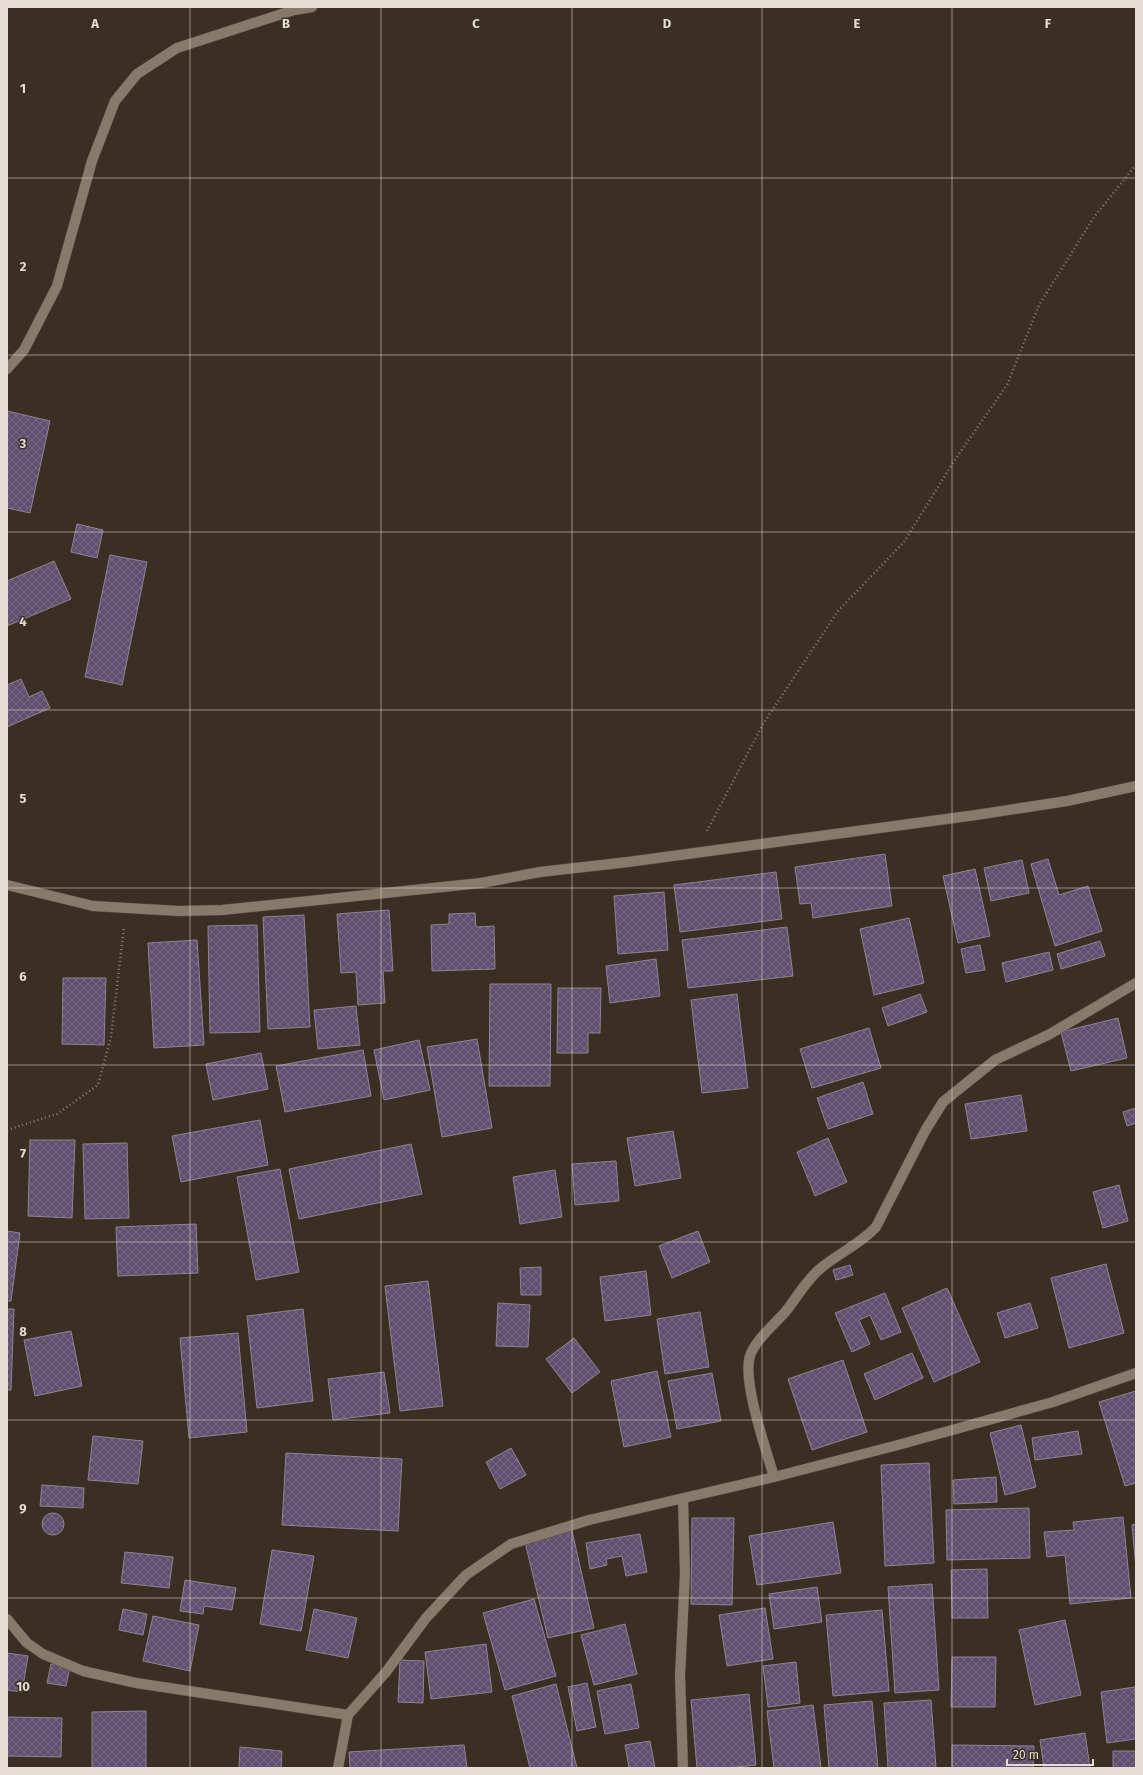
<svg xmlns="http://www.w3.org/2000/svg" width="1143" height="1775" font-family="'Fira Sans',sans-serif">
	<defs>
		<pattern id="building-cross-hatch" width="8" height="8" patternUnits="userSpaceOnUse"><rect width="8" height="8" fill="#614f6f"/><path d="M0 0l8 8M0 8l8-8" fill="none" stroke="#786883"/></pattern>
	</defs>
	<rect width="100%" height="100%" fill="#3b2f23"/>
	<!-- building -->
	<path fill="url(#building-cross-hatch)" stroke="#8d8494" d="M7 411 50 421 30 513 7 508Z
		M77 524 103 530 97 558 71 552Z
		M110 555 147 562 122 685 85 677Z
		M54 561 71 599 7 626V581Z
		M21 679 29 697 42 691 50 708 7 727V685Z
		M885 854 892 906 813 918 811 903 800 904 795 867Z
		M1048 859 1059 895 1088 886 1102 931 1055 946 1031 864Z
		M1022 860 1029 893 991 901 984 868Z
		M975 869 990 936 958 943 943 876Z
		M776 872 782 919 680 932 674 885Z
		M664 892 668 950 618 954 614 896Z
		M389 910 393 971H383L385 1003 358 1005 356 972 341 973 337 914Z
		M475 913 476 927 494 926 495 969 432 971 431 925 449 924V914Z
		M304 915 310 1027 268 1029 263 917Z
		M909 918 924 983 874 995 860 929Z
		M257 925 260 1032 210 1033 208 926Z
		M787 927 793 976 688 988 682 940Z
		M197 940 204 1045 154 1048 148 943Z
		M1100 941 1105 956 1061 969 1057 954Z
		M980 945 985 970 966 973 961 949Z
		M1049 952 1053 970 1006 982 1002 963Z
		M656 959 660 996 610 1003 606 966Z
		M63 978H106L104 1045 62 1044Z
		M490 984H551L550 1086H489Z
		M558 988H601L600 1033H588V1053H557Z
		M737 994 748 1088 702 1093 691 1000Z
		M920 994 927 1012 888 1026 882 1008Z
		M356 1006 360 1045 318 1049 314 1010Z
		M1118 1018 1127 1058 1071 1071 1061 1032Z
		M869 1028 881 1068 812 1088 800 1049Z
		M477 1039 492 1128 442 1137 427 1047Z
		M419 1040 430 1090 384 1100 374 1050Z
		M363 1050 371 1096 285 1112 276 1066Z
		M261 1053 268 1089 213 1100 206 1064Z
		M863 1082 873 1114 828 1129 817 1098Z
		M1021 1095 1027 1131 971 1139 965 1104Z
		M1136 1108V1123L1127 1126 1123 1112Z
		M260 1120 268 1165 181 1182 172 1136Z
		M673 1131 681 1178 635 1186 627 1138Z
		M828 1138 847 1182 815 1196 797 1152Z
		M30 1140H75L72 1218 28 1216Z
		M127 1143 129 1218 85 1219 83 1144Z
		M411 1144 422 1194 299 1219 289 1169Z
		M616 1161 619 1201 575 1205 572 1164Z
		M280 1169 299 1272 256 1280 237 1177Z
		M555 1170 562 1217 520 1224 513 1177Z
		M1119 1185 1128 1221 1103 1228 1093 1192Z
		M196 1224 198 1273 118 1276 116 1227Z
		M7 1231 20 1233 11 1301H7Z
		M698 1231 710 1262 672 1278 659 1246Z
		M1106 1264 1124 1333 1069 1348 1051 1278Z
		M850 1265 853 1275 836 1280 833 1270Z
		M541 1267V1295H521L520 1268Z
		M646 1271 651 1315 605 1321 600 1277Z
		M428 1281 443 1406 400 1411 385 1286Z
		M947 1288 980 1362 934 1382 902 1308Z
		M885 1293 901 1332 881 1340 870 1315 859 1320 870 1344 852 1352 835 1313Z
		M498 1303 530 1305 528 1347 496 1346Z
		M1030 1303 1038 1328 1005 1338 997 1313Z
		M7 1309H14L11 1390H7Z
		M303 1309 313 1401 257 1408 247 1316Z
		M700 1312 709 1367 665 1374 657 1319Z
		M71 1331 82 1386 35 1396 24 1340Z
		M238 1333 247 1432 189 1438 180 1338Z
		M574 1338 600 1372 572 1393 546 1359Z
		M912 1353 923 1378 875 1400 864 1374Z
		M843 1360 867 1432 812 1450 788 1379Z
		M657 1371 671 1437 624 1447 611 1381Z
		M384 1372 390 1413 333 1420 328 1379Z
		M712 1373 721 1421 677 1429 668 1381Z
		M1136 1391V1483L1125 1486 1099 1402Z
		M1021 1425 1036 1487 1005 1495 990 1433Z
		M1078 1431 1082 1454 1035 1460 1032 1438Z
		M93 1436 143 1441 138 1484 88 1480Z
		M511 1448 526 1475 500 1489 486 1462Z
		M286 1453 402 1459 398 1531 282 1525Z
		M929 1463 934 1563 885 1566 881 1465Z
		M996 1477 997 1502 954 1504 953 1480Z
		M42 1485 84 1488 83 1508 40 1506Z
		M1029 1508 1030 1558 947 1560 946 1510Z
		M42 1524a11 11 0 1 1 22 0a11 11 0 1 1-22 0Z
		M1123 1517 1131 1598 1070 1604 1065 1555 1047 1557 1044 1532 1074 1530 1073 1522Z
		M692 1518H734L732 1605 691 1604Z
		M833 1522 841 1573 757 1585 749 1536Z
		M1136 1524V1568L1132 1525Z
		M572 1531 594 1628 548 1638 525 1542Z
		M640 1534 647 1572 626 1576 622 1556 606 1559 607 1565 590 1569 586 1543Z
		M272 1550 314 1556 301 1631 260 1624Z
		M125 1552 173 1557 169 1588 121 1583Z
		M987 1569 988 1618H952L951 1570Z
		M185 1580 236 1588 232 1610 204 1606 203 1614 180 1611Z
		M932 1584 939 1690 895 1693 888 1587Z
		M817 1587 822 1622 774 1629 769 1594Z
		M534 1599 556 1676 505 1690 483 1613Z
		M765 1608 773 1659 727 1666 719 1615Z
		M123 1609 147 1614 143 1635 119 1630Z
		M314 1609 357 1618 348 1658 306 1650Z
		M882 1610 889 1691 833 1696 826 1615Z
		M153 1616 199 1625 190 1671 143 1661Z
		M1065 1620 1081 1695 1035 1705 1019 1630Z
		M625 1624 637 1674 594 1685 581 1635Z
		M486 1644 492 1692 431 1699 425 1652Z
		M7 1653 28 1656 22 1692 7 1690Z
		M952 1657H996L995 1707H951Z
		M400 1660 424 1661 423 1703 398 1702Z
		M796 1662 800 1703 768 1707 763 1666Z
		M51 1664 70 1667 66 1686 47 1683Z
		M587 1683 596 1727 577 1731 568 1687Z
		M556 1684 577 1768H530L512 1696Z
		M631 1684 639 1728 605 1734 597 1691Z
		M1135 1687 1136 1739 1107 1743 1101 1692Z
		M749 1694 756 1765 727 1768H697L691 1700Z
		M931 1700 936 1768H888L884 1703Z
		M872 1701 878 1768H829L824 1705Z
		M813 1705 821 1768H774L767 1711Z
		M146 1711V1768H92V1712Z
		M7 1717 62 1718 61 1757 7 1756Z
		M1085 1733 1090 1768H1044L1040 1740Z
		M650 1741 655 1768H629L625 1745Z
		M464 1745 467 1768H350L349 1752Z
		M952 1745 1034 1746 1033 1768H952Z
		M240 1747 282 1751 281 1768H239Z
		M1113 1751H1136V1768H1113Z"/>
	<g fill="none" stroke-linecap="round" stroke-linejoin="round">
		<!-- minor casing -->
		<g stroke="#544a40" stroke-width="11">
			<path id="minor" d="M7 369 24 350 57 286 92 161 115 101 137 74 177 48 294 10 312 7
				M774 1477C766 1449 742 1381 750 1356 755 1340 776 1323 786 1311 798 1296 806 1280 821 1268 839 1253 859 1245 876 1227L925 1131 943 1102 995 1060 1050 1034 1136 983
				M7 1619 27 1643 43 1654 83 1671 136 1683 348 1715
				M338 1768 348 1715 386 1672 426 1618 466 1575 511 1544 589 1520 774 1477 898 1445 1053 1402 1136 1373
				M683 1768 680 1676 685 1573 683 1498"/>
		</g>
		<!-- tertiary casing -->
		<g stroke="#544a40" stroke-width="11">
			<path id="tertiary" d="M7 885 93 906 179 911 222 910 481 883 540 872 628 862 976 815 1067 801 1136 786"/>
		</g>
		<!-- path -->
		<path stroke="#8a8076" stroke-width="2.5" stroke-dasharray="1 3" stroke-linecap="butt" d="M707 831 763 724 838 611 904 542 954 461 1007 385 1039 305 1094 217 1136 165
			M7 1130 57 1114 98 1085 111 1037 124 927"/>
		<!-- minor -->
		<use href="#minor" stroke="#87796c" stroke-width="10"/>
		<!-- tertiary -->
		<use href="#tertiary" stroke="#87796c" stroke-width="10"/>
	</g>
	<!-- grid -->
	<path fill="none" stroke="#e4dcd5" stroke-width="1" stroke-opacity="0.55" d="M190 7V1768M381 7V1768M572 7V1768M762 7V1768M952 7V1768M7 178H1136M7 355H1136M7 532H1136M7 710H1136M7 888H1136M7 1065H1136M7 1242H1136M7 1420H1136M7 1598H1136"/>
	<g font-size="13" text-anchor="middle" font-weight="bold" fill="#e4dcd5" stroke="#3b2f23" stroke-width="3" stroke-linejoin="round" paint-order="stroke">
		<text x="95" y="28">A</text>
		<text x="286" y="28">B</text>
		<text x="476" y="28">C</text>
		<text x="667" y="28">D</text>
		<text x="857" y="28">E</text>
		<text x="1048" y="28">F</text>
		<text x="23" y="93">1</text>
		<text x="23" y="271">2</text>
		<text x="23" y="448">3</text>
		<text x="23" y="626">4</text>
		<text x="23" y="803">5</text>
		<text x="23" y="981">6</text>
		<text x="23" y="1158">7</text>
		<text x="23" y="1336">8</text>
		<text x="23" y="1513">9</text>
		<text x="23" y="1691">10</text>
	</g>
	<!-- border -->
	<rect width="1143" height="1775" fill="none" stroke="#e4dcd5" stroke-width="16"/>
	<!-- scale -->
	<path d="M1007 1759v6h86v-6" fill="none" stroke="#e4dcd5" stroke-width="2"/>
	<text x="1013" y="1759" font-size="12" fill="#e4dcd5" stroke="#3b2f23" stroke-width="3" paint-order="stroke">20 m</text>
</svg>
